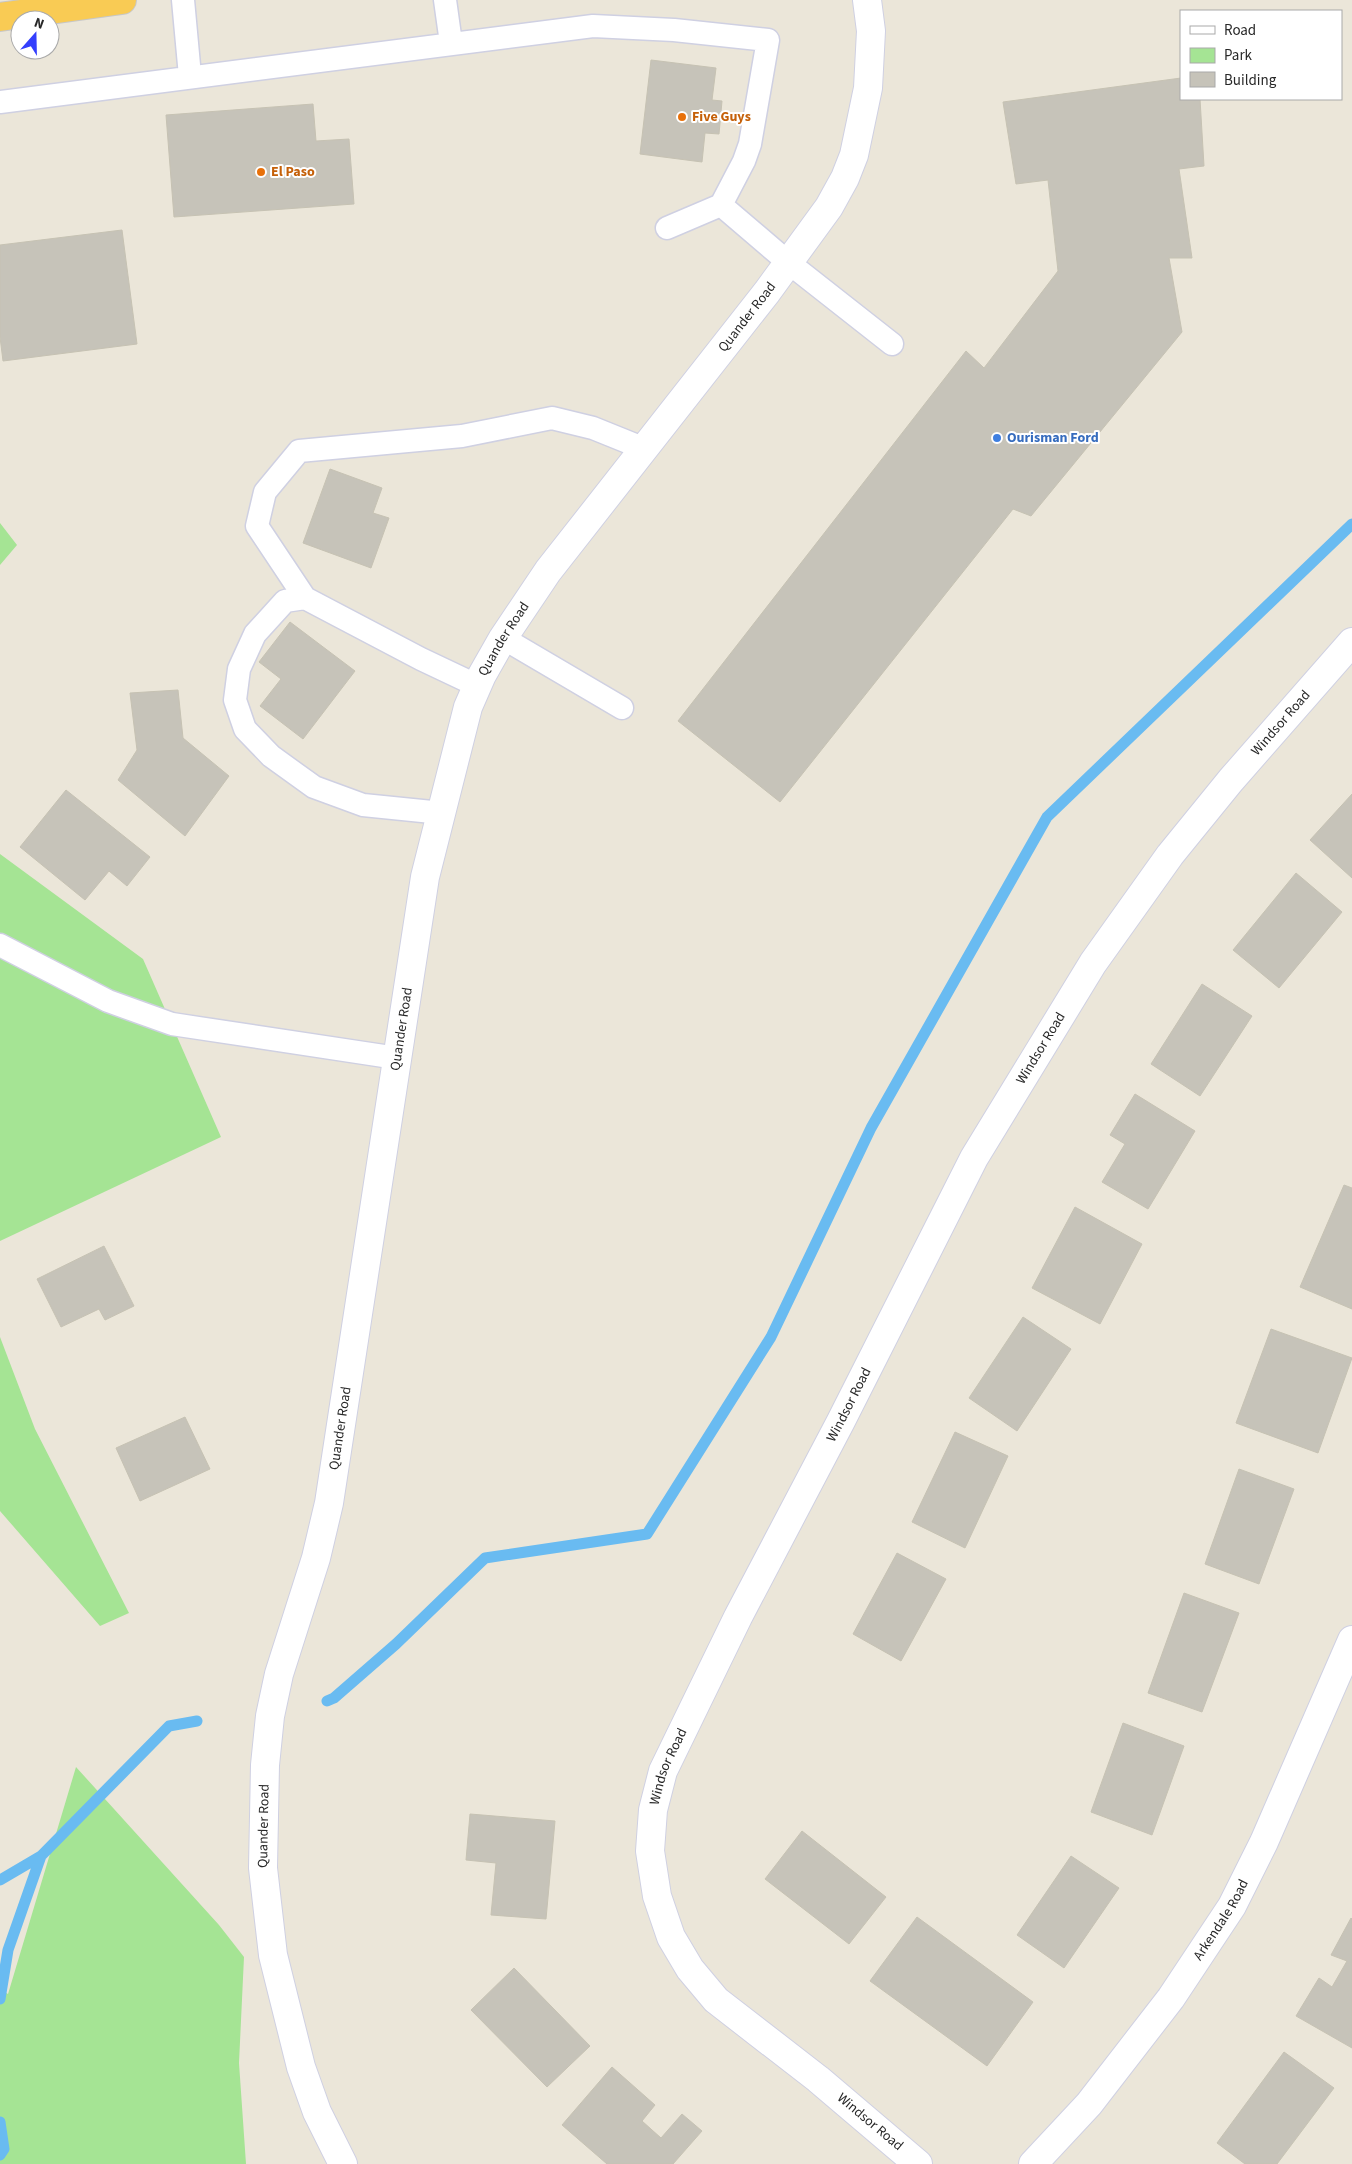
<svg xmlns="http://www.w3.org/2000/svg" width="1352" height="2164" font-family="'Source Sans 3',sans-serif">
	<rect width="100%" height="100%" fill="#ebe6d9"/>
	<!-- green -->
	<path fill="#a5e494" d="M0 523 17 545 0 565Z
		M0 854 143 959 221 1137 0 1241Z
		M0 1337 35 1429 129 1613 100 1626 0 1511Z
		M76 1767 219 1925 244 1957 239 2063 246 2164H0V1989L8 1994Z"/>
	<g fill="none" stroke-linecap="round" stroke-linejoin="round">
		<!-- stream -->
		<path stroke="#69bbf1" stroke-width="11" d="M327 1701 334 1698 396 1644 485 1558 647 1534 771 1337 871 1128 1047 817 1352 524
			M0 1880 41 1856
			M0 1999 8 1950 41 1856 169 1726 197 1721
			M0 2122 4 2149 0 2155"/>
	</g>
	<!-- building -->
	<path fill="#c6c3b9" stroke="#c6c2b3" d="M651 60 716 68 712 100 722 101 719 134 705 133 702 162 640 154Z
		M1181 78V99H1200L1204 166 1179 169 1192 258H1169L1182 332 1031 516 1013 509 780 802 678 721 966 351 984 368 1058 271 1048 180 1016 184 1003 102Z
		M313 104 316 141 349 139 354 204 174 217 166 115Z
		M122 230 137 344 3 361 0 337V245Z
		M330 469 382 488 373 513 389 518 371 568 303 543Z
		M290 622 355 671 303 739 260 706 281 679 259 662Z
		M178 690 183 738 229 776 185 836 118 780 137 750 130 693Z
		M66 790 150 857 127 886 109 871 85 900 20 847Z
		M1352 794V878L1310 840Z
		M1296 873 1342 912 1279 988 1233 950Z
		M1202 984 1252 1016 1200 1096 1151 1064Z
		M1135 1094 1195 1131 1148 1209 1102 1182 1125 1144 1110 1135Z
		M1344 1185 1352 1188V1309L1300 1287Z
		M1075 1207 1142 1244 1100 1324 1032 1288Z
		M104 1246 134 1306 105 1320 99 1309 61 1327 37 1279Z
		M1023 1317 1071 1349 1017 1431 969 1398Z
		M1271 1329 1352 1358 1318 1453 1236 1423Z
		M185 1417 210 1469 140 1501 116 1448Z
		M955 1432 1008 1456 965 1548 912 1522Z
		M1239 1469 1294 1489 1259 1584 1205 1564Z
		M897 1553 946 1579 901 1661 853 1634Z
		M1184 1593 1239 1613 1202 1712 1148 1693Z
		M1123 1723 1184 1746 1152 1835 1091 1812Z
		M470 1814 555 1821 546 1919 491 1915 496 1863 466 1860Z
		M802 1831 886 1897 849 1944 765 1879Z
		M1071 1856 1119 1888 1064 1968 1017 1935Z
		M917 1917 1033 2002 987 2066 870 1981Z
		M1351 1918 1352 1919V2048L1296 2016 1319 1978 1332 1987 1347 1961 1331 1955Z
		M514 1968 590 2046 547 2087 471 2010Z
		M1284 2052 1334 2088 1277 2164H1245L1217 2143Z
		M612 2067 655 2105 642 2121 661 2138 682 2114 702 2131 673 2164H607L562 2125Z"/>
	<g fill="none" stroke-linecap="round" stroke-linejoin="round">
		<!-- service casing -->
		<g stroke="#cfd0e2" stroke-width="25">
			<path id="service" d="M183 0 190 76
				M445 0 451 43
				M0 102 593 26 674 30 768 40 750 144 744 161 721 205
				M667 228 721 205 789 263 892 344
				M305 598 257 526 265 492 299 451 462 436 552 418 593 428 645 449
				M503 638 622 708
				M442 813 363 805 314 787 271 756 245 729 235 700 239 669 255 634 285 601 305 598 421 659 478 686
				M0 945 108 1001 172 1024 397 1058"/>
		</g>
		<!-- minor casing -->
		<g stroke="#cfd0e2" stroke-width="30">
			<g id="minor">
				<path id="s1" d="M918 2164 818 2079 716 2000 690 1969 671 1937 657 1896 650 1851 653 1810 663 1771 738 1617 841 1421 974 1158 1093 963 1170 855 1231 780 1352 642"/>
				<path id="s2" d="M1033 2164 1089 2104 1171 1998 1232 1906 1264 1842 1352 1640"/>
			</g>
		</g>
		<!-- tertiary casing -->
		<g stroke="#cfd0e2" stroke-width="30">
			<g id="tertiary">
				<path id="s3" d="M343 2164 317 2112 301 2067 273 1955 263 1868 265 1765 270 1716 279 1674 316 1558 329 1503 425 877 468 707 482 675 503 638 548 571 767 292 829 207 845 178 854 155 868 88 871 31 867 0"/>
			</g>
		</g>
		<!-- trunk casing -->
		<g stroke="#c7c7c7" stroke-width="30">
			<path id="trunk" d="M0 17 122 0"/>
		</g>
		<!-- service -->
		<use href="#service" stroke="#fff" stroke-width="22"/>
		<!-- minor -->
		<use href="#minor" stroke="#fff" stroke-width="28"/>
		<!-- tertiary -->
		<use href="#tertiary" stroke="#fff" stroke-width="28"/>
		<!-- trunk -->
		<use href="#trunk" stroke="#f9cb54" stroke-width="28"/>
	</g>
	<!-- markers -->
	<g fill="#e8710a" stroke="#fff" stroke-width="2">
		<circle cx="682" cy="117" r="5"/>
		<circle cx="261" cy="172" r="5"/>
	</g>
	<circle fill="#3f7fe0" stroke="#fff" stroke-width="2" cx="997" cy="438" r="5"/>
	<g text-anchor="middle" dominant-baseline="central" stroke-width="4" stroke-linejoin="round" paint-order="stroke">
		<!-- food labels -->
		<g font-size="14" font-weight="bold" fill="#c56008" stroke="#fff" text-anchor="start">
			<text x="692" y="117">Five Guys</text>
			<text x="271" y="172">El Paso</text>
		</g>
		<!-- street labels -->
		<g font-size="14" fill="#282828" stroke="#fff">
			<text stroke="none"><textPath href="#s3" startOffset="1972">Quander Road</textPath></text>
			<text stroke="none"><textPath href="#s3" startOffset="1568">Quander Road</textPath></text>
			<text stroke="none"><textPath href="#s1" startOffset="1729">Windsor Road</textPath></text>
			<text stroke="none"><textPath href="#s3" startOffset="1162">Quander Road</textPath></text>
			<text stroke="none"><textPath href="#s1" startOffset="1324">Windsor Road</textPath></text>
			<text stroke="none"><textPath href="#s1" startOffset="919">Windsor Road</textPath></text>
			<text stroke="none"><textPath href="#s3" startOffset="758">Quander Road</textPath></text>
			<text stroke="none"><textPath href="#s1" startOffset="514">Windsor Road</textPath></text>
			<text stroke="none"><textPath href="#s3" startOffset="351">Quander Road</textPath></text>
			<text stroke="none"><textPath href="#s2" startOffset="309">Arkendale Road</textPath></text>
			<text transform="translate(870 2122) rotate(40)">Windsor Road</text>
		</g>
		<!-- shop labels -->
		<g font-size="14" font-weight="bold" fill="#366cbe" stroke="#fff" text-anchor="start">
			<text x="1007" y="438">Ourisman Ford</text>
		</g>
	</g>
	<!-- legend -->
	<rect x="1180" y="10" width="162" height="90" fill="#ffffff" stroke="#a9a9a9"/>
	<rect x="1190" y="26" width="25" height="8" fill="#ffffff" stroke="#a9a9a9"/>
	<text x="1224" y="35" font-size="15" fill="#282828">Road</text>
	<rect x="1190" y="48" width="25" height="15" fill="#a5e494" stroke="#a9a9a9"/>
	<text x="1224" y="60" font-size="15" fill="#282828">Park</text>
	<rect x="1190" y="72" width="25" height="15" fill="#c6c3b9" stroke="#a9a9a9"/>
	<text x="1224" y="85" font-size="15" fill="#282828">Building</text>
	<!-- north arrow -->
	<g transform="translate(35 35) rotate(20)"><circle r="24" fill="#ffffff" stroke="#a9a9a9"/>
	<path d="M0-4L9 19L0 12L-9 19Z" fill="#343ffd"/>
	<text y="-8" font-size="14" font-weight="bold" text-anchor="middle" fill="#282828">N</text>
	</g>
</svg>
